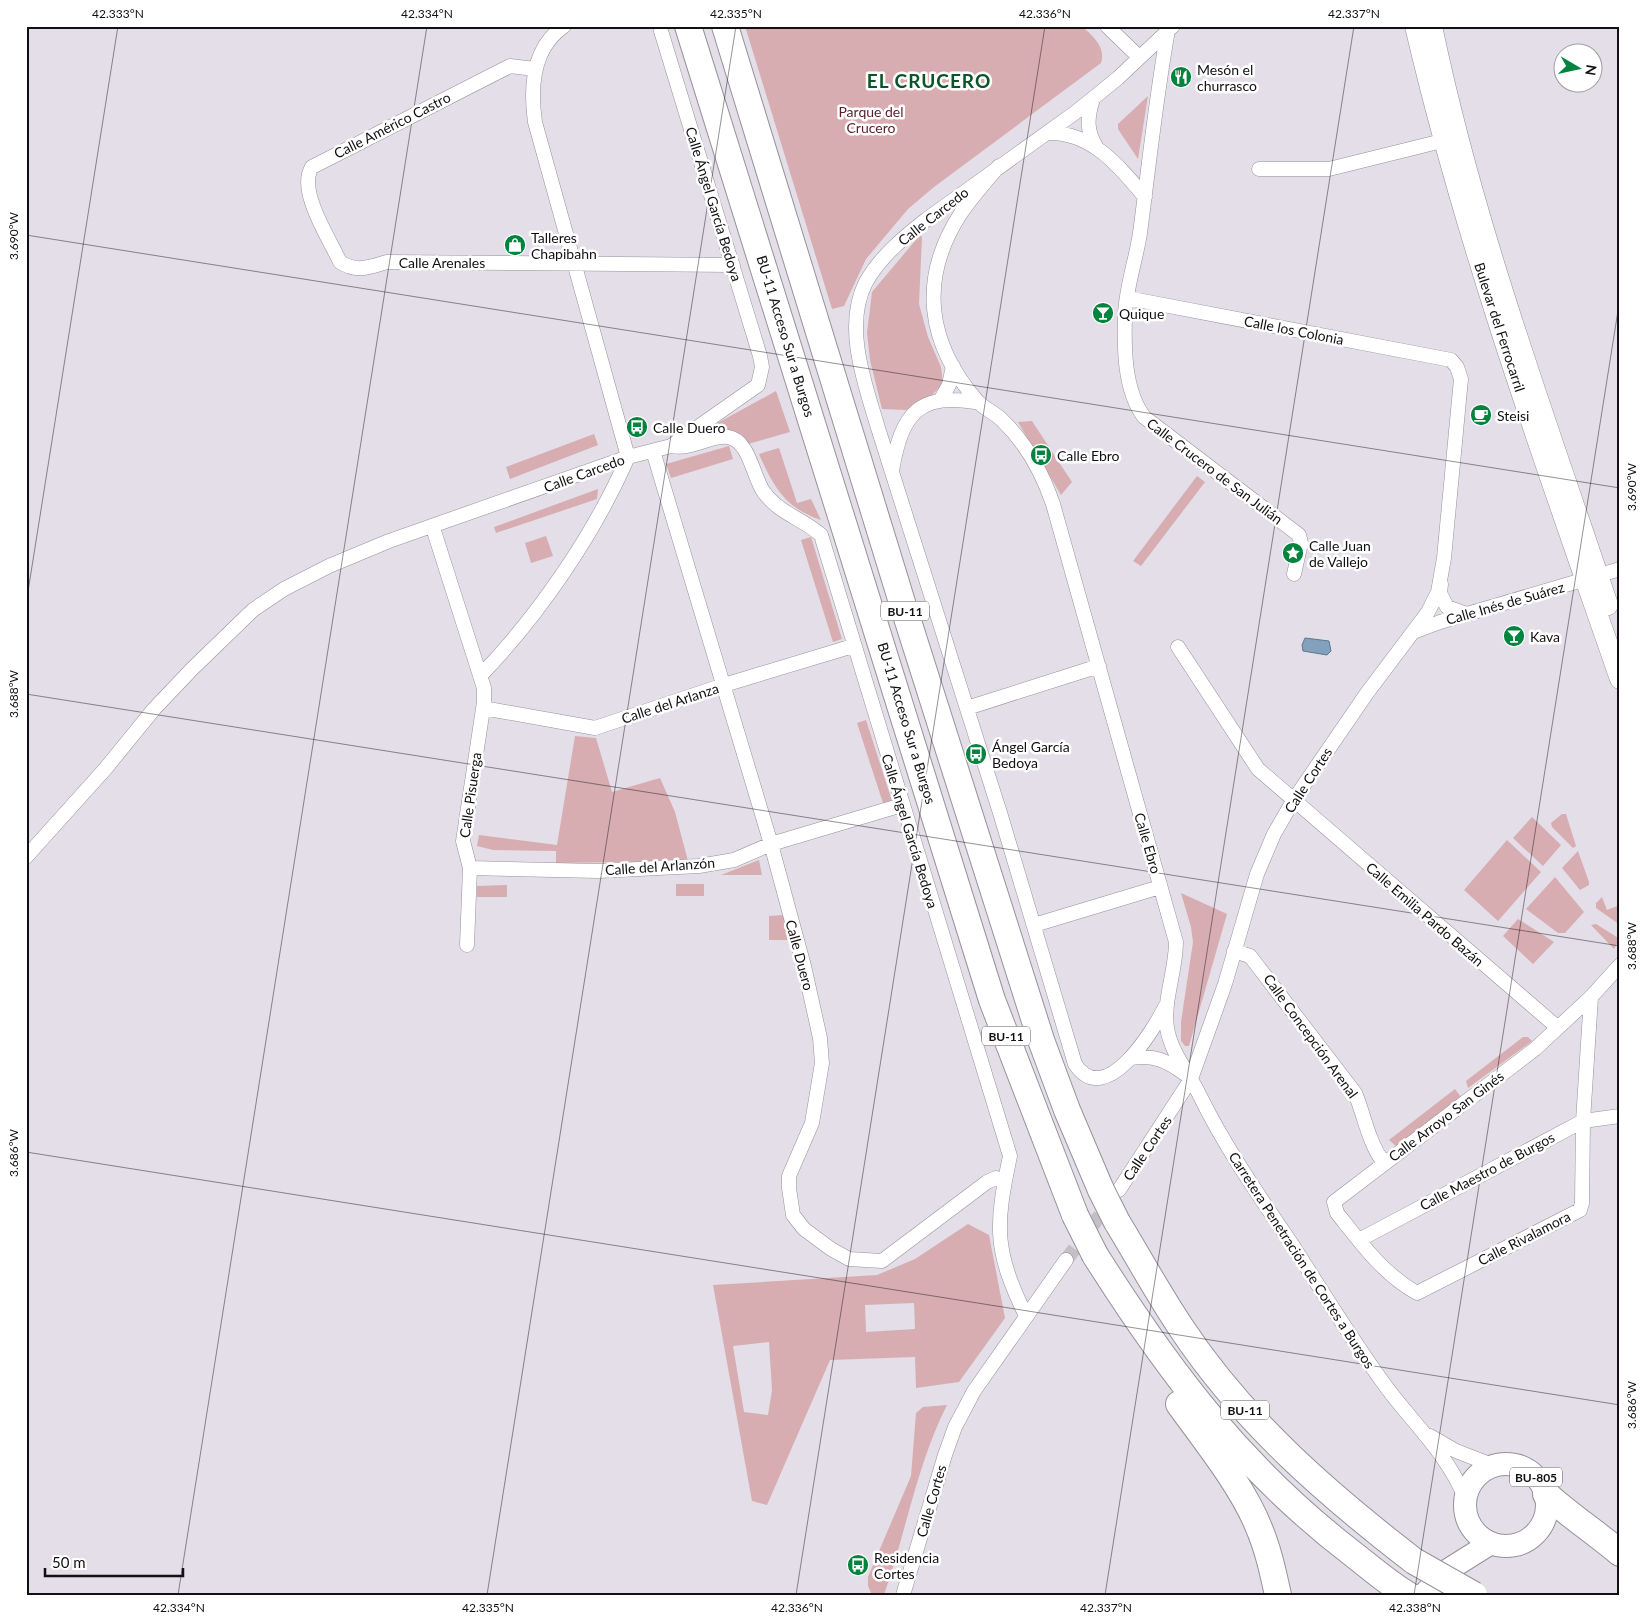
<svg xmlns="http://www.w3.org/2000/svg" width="1646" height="1621" font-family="Lato,sans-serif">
	<rect width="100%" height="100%" fill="#e3dee7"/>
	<!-- green -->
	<path fill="#d7adb1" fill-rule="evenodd" d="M745 26H1082C1093 37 1106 46 1101 63L934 187 908 209 866 259 844 306 832 309Z
		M1148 96 1138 159 1118 129V124Z
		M920 235 922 237 919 304 928 337 941 367 943 384 932 395 906 410 882 409 870 360 867 333 872 292Z
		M776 391 790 432 748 444 683 442Z
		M1032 421 1072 482 1061 495 1018 422Z
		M594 434 598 445 510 479 506 467Z
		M729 446 733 459 671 478 666 464Z
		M779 448 797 503 811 499 821 520C785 508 773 486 759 454Z
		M1197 476 1205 482 1141 566 1133 561Z
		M598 489 597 499 496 533 494 527Z
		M546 536 553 556 531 563 525 543Z
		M811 537 842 639 833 642 801 540Z
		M866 720 892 801 883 803 857 723Z
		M575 736 596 738 612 792 660 778 675 812 688 861 556 863V851L493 850 477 846 479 835 557 845Z
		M1562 814H1566L1576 846 1573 848 1552 827 1551 823Z
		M1532 817 1561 845 1543 866 1513 838Z
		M1507 840 1541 872 1498 921 1464 890Z
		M1578 851 1589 882V885L1580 890 1562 868Z
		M759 860 762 875H721Z
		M1555 877 1584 912 1565 933H1558L1526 909Z
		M676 884H704V896H676Z
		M507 885V897H477V886Z
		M1181 893 1227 914 1189 1046H1185L1181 1041V1022L1193 942 1191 927Z
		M1602 897 1607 910 1620 905V925L1596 908V903Z
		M784 915 792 940H769V916Z
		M1518 919 1554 942 1533 964 1503 936Z
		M1596 924 1620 939 1614 949 1591 925Z
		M1523 1037H1528L1532 1041 1468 1088 1466 1081Z
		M1455 1089 1461 1097 1396 1146 1389 1140Z
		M968 1224 989 1235 1005 1318 959 1382 916 1388 915 1357 830 1360 767 1505 752 1501 713 1285 877 1275 915 1259ZM914 1303 915 1329 866 1332 865 1305ZM769 1342 772 1390 768 1415 744 1412 733 1346Z
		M947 1405C917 1464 906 1532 884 1595H872L868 1586V1577L911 1476 916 1413 923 1407Z"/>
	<!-- water -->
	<path fill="#81a1bc" stroke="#607689" d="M1305 638 1329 641 1331 651 1327 655 1303 651 1302 645Z"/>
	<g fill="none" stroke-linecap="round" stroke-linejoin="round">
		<!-- minor-tunnel -->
		<path stroke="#c4bfc7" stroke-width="14" stroke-dasharray="14 7" stroke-linecap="butt" d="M1066 1260 1111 1201"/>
		<!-- minor casing -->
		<g stroke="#96929a" stroke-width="15">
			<path id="minor" d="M564 26C532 48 530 87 535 122L628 457
				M1107 26 1139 57
				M1168 30C1156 97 1149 165 1140 233 1136 260 1126 287 1125 315 1124 348 1124 390 1144 417L1299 535 1301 543 1294 574
				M535 69 510 66 312 167C297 190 329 238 340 262 357 273 369 267 387 262L733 265
				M1093 99C1087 118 1086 131 1097 148
				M1047 133C1091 131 1119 166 1145 197
				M999 166C986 181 972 197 961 213 918 279 927 344 978 402 985 409 995 413 1002 420 1026 443 1042 472 1053 504L1176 942C1176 971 1163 1000 1167 1028 1171 1053 1189 1073 1200 1096 1226 1149 1260 1197 1293 1246 1324 1294 1353 1342 1387 1388 1414 1424 1448 1455 1465 1498
				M1259 169H1329L1442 141
				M941 399 949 385 953 366
				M671 446C692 450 710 435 728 437 749 440 753 476 763 491 779 514 802 518 821 535L1010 1156C995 1227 994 1250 1026 1316
				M653 451 771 844 804 966 820 1038 822 1063 812 1123 789 1176V1188L793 1215 804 1229 831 1249 849 1259 882 1261 987 1182 996 1178 1005 1180
				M892 471C901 414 919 391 979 403
				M433 528 484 688V702L463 841 470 868 467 945
				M1441 584 1440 593 1447 607 1467 614
				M1416 631 1440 622 1620 569
				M1178 647 1258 769 1557 1027
				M481 675C539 615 595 533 628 457
				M483 708 595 728 724 685 853 646
				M967 708 1099 666
				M26 857 106 768 154 709 192 669 253 610 284 589 329 566 389 541 628 457 671 446 758 385 762 367 760 356 661 31
				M470 868 598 871 699 866 734 860 771 844 902 805
				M1034 925 1160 887
				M1234 951 1250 956 1355 1093C1365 1117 1368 1142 1384 1163
				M1591 997 1583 1121 1582 1203 1580 1210 1417 1293C1383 1274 1361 1243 1337 1213L1334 1202 1535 1049 1591 997 1620 965
				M1165 1007C1153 1031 1105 1110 1075 1064L1001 816 878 428C865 384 843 326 866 282 880 257 904 237 927 219L1076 112 1118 78 1173 26
				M1131 1058C1152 1054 1168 1061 1185 1074
				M1119 1190 1191 1079 1225 984 1257 874 1274 834 1293 801 1367 693 1428 612 1438 592 1444 558 1461 379 1457 367 1451 360 1127 298
				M1359 1240 1583 1121 1620 1116
				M1430 1436 1456 1451 1492 1465
				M903 1595 945 1455 955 1427 974 1391 1066 1260"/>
		</g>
		<!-- secondary casing -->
		<g stroke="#96929a" stroke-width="21">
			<path id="secondary" d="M1415 26C1467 249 1545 463 1620 679
				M1432 26C1473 224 1544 414 1608 605"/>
		</g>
		<!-- primary casing -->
		<g stroke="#96929a" stroke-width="24">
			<path id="primary" d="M1465 1505a41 41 0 1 1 82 0a41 41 0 1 1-82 0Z
				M1423 1595 1448 1570 1491 1543"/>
		</g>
		<!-- motorway casing -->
		<g stroke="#96929a" stroke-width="28">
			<path id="motorway" d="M688 26 992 1000 1075 1215
				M725 26 901 599 1041 1040 1067 1110 1101 1190
				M1117 1222C1139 1258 1159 1295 1182 1329 1243 1421 1327 1494 1414 1561
				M1095 1255C1169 1372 1242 1469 1353 1554 1371 1568 1388 1583 1408 1595
				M1179 1404C1205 1440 1243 1487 1259 1528 1268 1549 1273 1572 1278 1595
				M1546 1494C1569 1515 1595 1532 1620 1553"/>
		</g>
		<!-- minor -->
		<use href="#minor" stroke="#fff" stroke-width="14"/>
		<!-- secondary -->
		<use href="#secondary" stroke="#fff" stroke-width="20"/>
		<!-- primary -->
		<use href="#primary" stroke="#fff" stroke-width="22"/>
		<!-- motorway -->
		<use href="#motorway" stroke="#fff" stroke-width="26"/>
		<!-- motorway-bridge casing -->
		<g stroke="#96929a" stroke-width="28" stroke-linecap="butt">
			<path id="motorway-bridge" d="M1101 1190 1117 1222
				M1075 1215 1095 1255
				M1414 1561 1474 1595"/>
		</g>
		<!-- motorway-bridge -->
		<use href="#motorway-bridge" stroke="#fff" stroke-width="26"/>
	</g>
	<!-- ticks -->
	<path fill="none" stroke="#121013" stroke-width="1" stroke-opacity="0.45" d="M1601 26 1620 29M26 235 1620 488M26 604 118 26M26 694 1620 946M26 1152 1620 1405M178 1595 427 26M487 1595 736 26M796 1595 1045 26M1105 1595 1354 26M1414 1595 1620 298"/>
	<!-- icons -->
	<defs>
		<g id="restaurant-disc" transform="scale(1.125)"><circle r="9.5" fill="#02833e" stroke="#fff"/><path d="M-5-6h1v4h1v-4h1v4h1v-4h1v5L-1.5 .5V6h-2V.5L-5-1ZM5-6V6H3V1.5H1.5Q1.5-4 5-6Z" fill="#fff"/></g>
		<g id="shop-disc" transform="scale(1.125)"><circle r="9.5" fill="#02833e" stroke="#fff"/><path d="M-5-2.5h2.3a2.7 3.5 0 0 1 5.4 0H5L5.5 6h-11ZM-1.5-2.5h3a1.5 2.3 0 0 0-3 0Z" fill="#fff"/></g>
		<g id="bar-disc" transform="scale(1.125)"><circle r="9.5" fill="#02833e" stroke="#fff"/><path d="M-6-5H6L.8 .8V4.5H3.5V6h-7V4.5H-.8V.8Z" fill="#fff"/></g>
		<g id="cafe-disc" transform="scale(1.125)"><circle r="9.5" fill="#02833e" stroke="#fff"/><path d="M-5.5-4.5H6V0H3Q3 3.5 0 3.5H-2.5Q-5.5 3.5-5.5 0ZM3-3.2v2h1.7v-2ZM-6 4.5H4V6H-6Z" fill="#fff"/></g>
		<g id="bus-disc" transform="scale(1.125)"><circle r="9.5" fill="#02833e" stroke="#fff"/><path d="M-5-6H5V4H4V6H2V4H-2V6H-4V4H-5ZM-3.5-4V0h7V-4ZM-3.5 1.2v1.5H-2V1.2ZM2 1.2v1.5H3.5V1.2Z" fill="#fff"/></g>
		<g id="sight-disc" transform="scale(1.125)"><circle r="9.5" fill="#02833e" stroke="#fff"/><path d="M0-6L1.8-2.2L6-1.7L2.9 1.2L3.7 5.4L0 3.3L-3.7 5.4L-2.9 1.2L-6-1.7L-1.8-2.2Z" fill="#fff"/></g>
	</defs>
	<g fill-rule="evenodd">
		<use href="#restaurant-disc" x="1181" y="77"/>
		<use href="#shop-disc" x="515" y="245"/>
		<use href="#bar-disc" x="1103" y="313"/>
		<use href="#cafe-disc" x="1481" y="415"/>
		<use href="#bus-disc" x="637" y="427"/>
		<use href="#bus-disc" x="1041" y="455"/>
		<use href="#sight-disc" x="1293" y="553"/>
		<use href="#bar-disc" x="1514" y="636"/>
		<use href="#bus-disc" x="976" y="754"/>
		<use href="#bus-disc" x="858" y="1565"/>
	</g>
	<g text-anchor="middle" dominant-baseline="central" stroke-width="5" stroke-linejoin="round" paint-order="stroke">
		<!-- shield labels -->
		<g fill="#fff" stroke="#59585a" stroke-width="1">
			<rect x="881" y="601.5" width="48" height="19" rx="4"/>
			<rect x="982" y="1026.5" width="48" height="19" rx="4"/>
			<rect x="1221" y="1400.5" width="48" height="19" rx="4"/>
			<rect x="1510" y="1467.5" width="52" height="19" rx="4"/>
		</g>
		<g font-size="12" font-weight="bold" fill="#121013">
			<text x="905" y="611">BU-11</text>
			<text x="1006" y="1036">BU-11</text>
			<text x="1245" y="1410">BU-11</text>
			<text x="1536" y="1477">BU-805</text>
		</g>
		<!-- poi labels -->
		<g font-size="14" fill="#121013" stroke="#fff" text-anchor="start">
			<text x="1197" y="69">Mesón el<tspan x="1197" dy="16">churrasco</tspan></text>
			<text x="531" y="237">Talleres<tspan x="531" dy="16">Chapibahn</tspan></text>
			<text x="1119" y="313">Quique</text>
			<text x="1497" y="415">Steisi</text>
			<text x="653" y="427">Calle Duero</text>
			<text x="1057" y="455">Calle Ebro</text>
			<text x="1309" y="545">Calle Juan<tspan x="1309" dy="16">de Vallejo</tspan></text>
			<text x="1530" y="636">Kava</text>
			<text x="992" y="746">Ángel García<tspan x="992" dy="16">Bedoya</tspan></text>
			<text x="874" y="1557">Residencia<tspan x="874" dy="16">Cortes</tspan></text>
		</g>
		<!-- park labels -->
		<g font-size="14" fill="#571f2b" stroke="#fff">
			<text x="871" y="111">Parque del<tspan x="871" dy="16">Crucero</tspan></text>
		</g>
		<!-- street labels -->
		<g font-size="14" fill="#121013" stroke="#fff">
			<text transform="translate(392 125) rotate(-27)">Calle Américo Castro</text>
			<text transform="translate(714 204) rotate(73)">Calle Ángel García Bedoya</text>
			<text transform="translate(933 216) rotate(-38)">Calle Carcedo</text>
			<text x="442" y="262">Calle Arenales</text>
			<text transform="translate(1500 327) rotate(72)">Bulevar del Ferrocarril</text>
			<text transform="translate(1294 330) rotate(11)">Calle los Colonia</text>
			<text transform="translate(786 336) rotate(73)">BU-11 Acceso Sur a Burgos</text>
			<text transform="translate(1215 471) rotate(37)">Calle Crucero de San Julián</text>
			<text transform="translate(584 473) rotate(-20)">Calle Carcedo</text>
			<text transform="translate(1505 603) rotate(-16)">Calle Inés de Suárez</text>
			<text transform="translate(670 703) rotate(-18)">Calle del Arlanza</text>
			<text transform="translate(907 723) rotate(73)">BU-11 Acceso Sur a Burgos</text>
			<text transform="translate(1308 780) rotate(-57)">Calle Cortes</text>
			<text transform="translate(470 795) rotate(-82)">Calle Pisuerga</text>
			<text transform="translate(910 831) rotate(73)">Calle Ángel García Bedoya</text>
			<text transform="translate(1148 843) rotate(74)">Calle Ebro</text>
			<text transform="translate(660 866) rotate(-4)">Calle del Arlanzón</text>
			<text transform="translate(1425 914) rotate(41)">Calle Emilia Pardo Bazán</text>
			<text transform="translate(800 955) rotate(75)">Calle Duero</text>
			<text transform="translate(1311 1036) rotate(54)">Calle Concepción Arenal</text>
			<text transform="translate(1446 1116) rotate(-37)">Calle Arroyo San Ginés</text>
			<text transform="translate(1147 1148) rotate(-56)">Calle Cortes</text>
			<text transform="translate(1487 1171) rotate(-28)">Calle Maestro de Burgos</text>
			<text transform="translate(1524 1238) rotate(-27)">Calle Rivalamora</text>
			<text transform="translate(1302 1260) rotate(57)">Carretera Penetración de Cortes a Burgos</text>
			<text transform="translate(931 1501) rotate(-74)">Calle Cortes</text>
		</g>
		<!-- district labels -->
		<g font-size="19" font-weight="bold" letter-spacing="1" fill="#0b5428" stroke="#fff">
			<text x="929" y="80">EL CRUCERO</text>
		</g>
	</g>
	<!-- border -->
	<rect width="1646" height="1621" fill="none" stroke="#ffffff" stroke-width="55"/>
	<!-- north arrow -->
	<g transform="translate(1578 68) rotate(99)"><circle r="24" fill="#ffffff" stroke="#a09fa1"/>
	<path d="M0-4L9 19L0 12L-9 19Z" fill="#02833e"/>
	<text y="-8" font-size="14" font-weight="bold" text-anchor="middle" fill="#121013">N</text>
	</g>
	<!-- scale -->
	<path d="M45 1568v8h138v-8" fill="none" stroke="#121013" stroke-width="2.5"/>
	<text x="52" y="1568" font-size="15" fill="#121013" stroke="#ffffff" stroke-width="4" paint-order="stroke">50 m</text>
	<rect x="28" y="28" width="1590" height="1566" fill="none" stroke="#121013" stroke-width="2"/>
	<g font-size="12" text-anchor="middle" fill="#121013">
		<text x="118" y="18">42.333°N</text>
		<text x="427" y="18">42.334°N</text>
		<text x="736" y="18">42.335°N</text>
		<text x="1045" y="18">42.336°N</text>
		<text x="1354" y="18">42.337°N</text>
		<text transform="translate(14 236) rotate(-90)" y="4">3.690°W</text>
		<text transform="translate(1632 487) rotate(-90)" y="4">3.690°W</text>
		<text transform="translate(14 694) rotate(-90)" y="4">3.688°W</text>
		<text transform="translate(1632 946) rotate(-90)" y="4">3.688°W</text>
		<text transform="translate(14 1153) rotate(-90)" y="4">3.686°W</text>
		<text transform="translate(1632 1405) rotate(-90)" y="4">3.686°W</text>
		<text x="179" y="1612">42.334°N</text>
		<text x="488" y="1612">42.335°N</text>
		<text x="797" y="1612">42.336°N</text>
		<text x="1106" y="1612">42.337°N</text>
		<text x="1415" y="1612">42.338°N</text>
	</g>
</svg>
